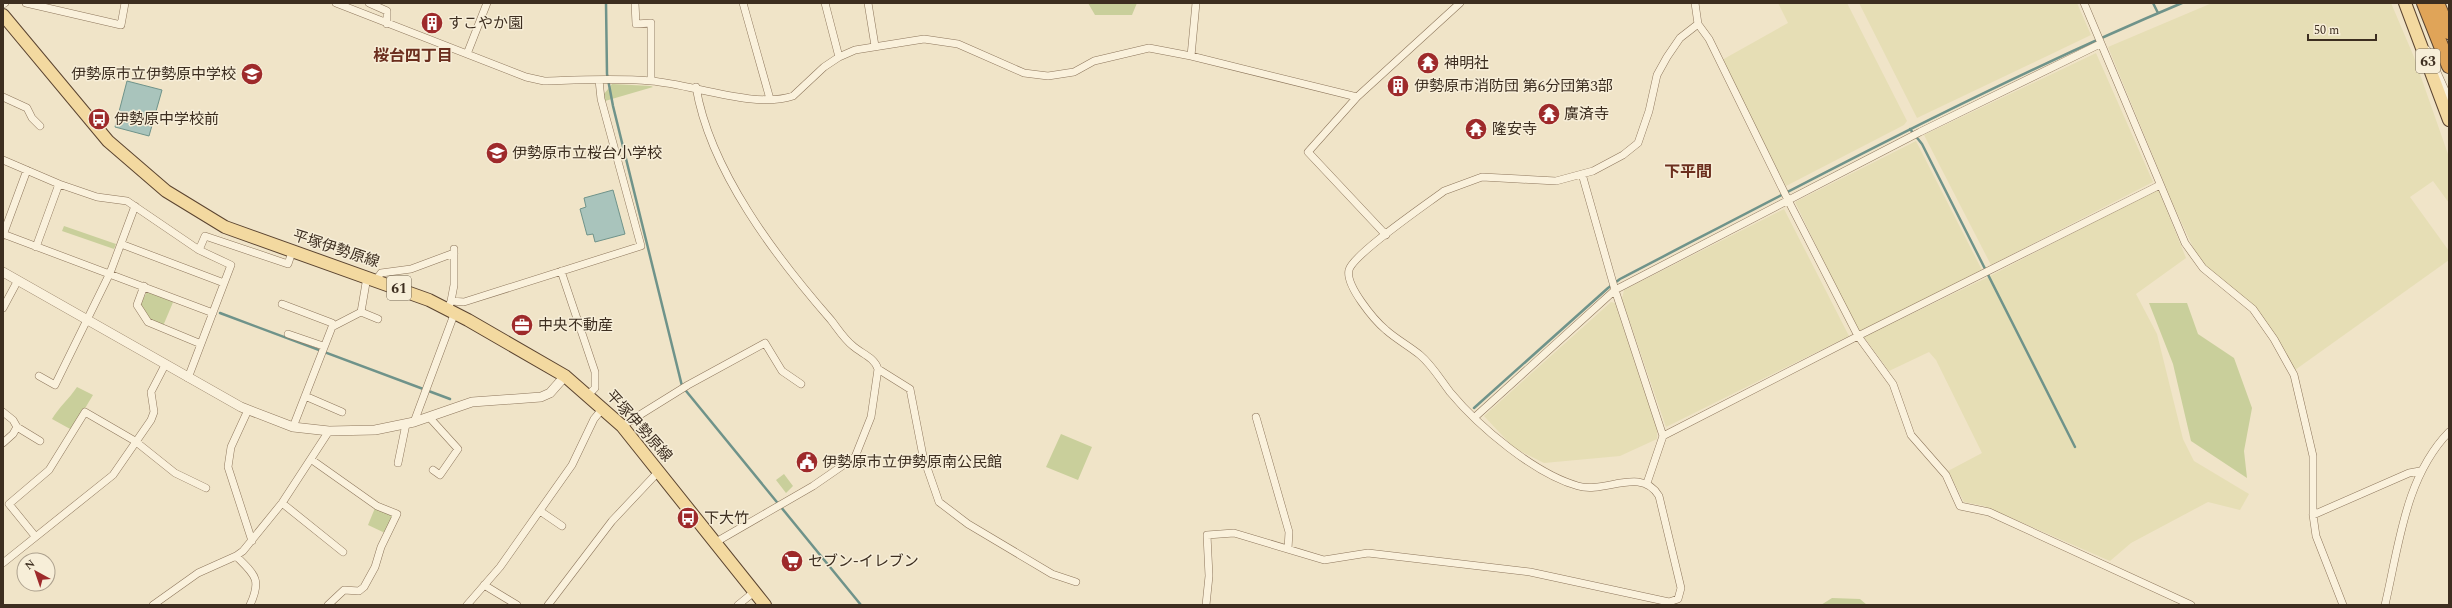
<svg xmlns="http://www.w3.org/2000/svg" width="2452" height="608" font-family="Spectral,'Noto Sans JP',serif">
	<rect width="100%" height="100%" fill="#f0e4c8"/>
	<!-- farmland -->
	<path fill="#e6deb5" d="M1778 3H1847L1907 121 1904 125 1786 186 1722 60 1788 23Z
		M1859 3H2077L2091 35 1917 118Z
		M2212 3H2391L2414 57 2449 157V203L2433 181 2410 197 2449 251V260L2295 370 2275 336 2198 258 2172 202 2108 47Z
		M2096 53 2153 182 1991 265 1924 135Z
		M1916 141 1982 270 1858 332 1795 202Z
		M2158 189 2186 258 2136 294 2157 334 2183 439 2194 461 2249 494 2240 510 2208 502 2131 543 2110 561 1984 506 1964 502 1948 471 1982 453 1936 360 1929 352 1889 371 1864 337 1986 278Z
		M1784 209 1849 336 1666 427 1622 299 1624 290Z
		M1611 302 1615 303 1657 429V439L1620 456 1544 463 1514 448 1484 416Z"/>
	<!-- green -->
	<path fill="#c9cf9b" d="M1088 3H1137L1132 15H1095Z
		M612 84 651 86 653 87 605 101 604 94Z
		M64 226 116 244 114 249 62 231Z
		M148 290 174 300 163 326 151 321 140 305Z
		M2149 303H2187L2198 334 2234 358 2252 408 2244 451 2247 478 2191 441 2173 364Z
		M77 387 93 395 72 430 52 419C59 407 69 399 77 387Z
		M1061 434 1092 447 1078 480 1046 467Z
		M784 474 793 486 786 493 776 480Z
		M375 508 392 516 385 533 368 525Z
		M1832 598 1860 599 1867 605H1821Z"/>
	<!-- water -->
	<path fill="#a9c4bc" stroke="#6f938a" d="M127 81 162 90 149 136 115 127Z
		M613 190 625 234 595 242 593 234 587 235 580 209 586 207 584 198Z"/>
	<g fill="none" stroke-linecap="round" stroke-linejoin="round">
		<!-- stream -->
		<path stroke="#6f938a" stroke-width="2.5" d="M606 3 607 74 613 106 682 386 861 605
			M2153 3 2158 13
			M1910 129 1922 144 2075 447
			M220 313 450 399
			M1474 408 1608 288 1620 279C1805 183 1989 84 2182 3"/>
		<!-- minor casing -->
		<g stroke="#8d765c" stroke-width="8">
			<path id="minor" d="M26 3 121 25 125 3
				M336 3 526 77 544 81C579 80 615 78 651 81 692 84 754 109 793 96L824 67 839 57 855 50 924 39 958 44 1024 73 1048 76 1074 72 1094 61 1149 48 1191 56 1357 97 1460 3
				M369 3 387 11V24
				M635 3 636 24 651 23V81
				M743 3 770 99
				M825 3 839 57
				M868 3 875 46
				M2084 3 2185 243 2203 268 2253 309 2274 339 2294 375 2313 456V515L2316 536 2343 605
				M3 4 5 3
				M1698 24 1709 39 1788 200 1858 336 1893 384 1911 435 1946 475 1960 506 1989 512 2191 605
				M2427 50 2449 99
				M467 54 487 3
				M1191 56 1196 3
				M696 87C710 171 776 257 831 320 838 329 844 339 853 346 862 354 874 357 878 369L871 417 855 457 813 486 716 542
				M3 97 27 108 32 118 40 126
				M1357 97 1308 152 1386 235
				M3 160 59 184 97 197 127 201 199 250 231 265 188 378
				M1582 174 1615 290 1663 436
				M3 234 213 313
				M3 235 27 170
				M121 244 224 283
				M36 247 59 184
				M199 250 205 236 288 264 292 252
				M561 271 595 372V388L588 395
				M376 280 381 273 411 269 454 253
				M144 286 137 305 148 322 201 344
				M451 301 454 285V249
				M282 304 332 323 334 326
				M3 308 18 280
				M448 309 451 301 464 302 641 246 601 99 599 80
				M361 312 378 319
				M288 334 323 346
				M878 369 910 389 923 456 939 502 968 524 1052 574 1076 582
				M39 376 55 385 110 273 135 206
				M305 396 342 412
				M248 410 231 447 228 467 252 541
				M3 412 13 420 17 427 40 441
				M429 417 458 449 440 475 433 470
				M1256 417 1289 532 1288 549
				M1475 417 1615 290 1920 132 2100 44
				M414 422 455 312
				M622 426 688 385 765 343 782 371 801 384
				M293 427 332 327 361 312 367 277
				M3 443 13 434 17 427
				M312 460 377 506 397 514 381 547 375 567 364 587 359 591 344 590 328 605
				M398 463 406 424
				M1647 483 1663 436 1858 336 2160 185
				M282 503 343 552
				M540 511 562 526
				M2313 515 2409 473 2420 471
				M35 536 9 504 49 470 85 412 135 441 175 473 206 488
				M236 556C255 575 262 579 250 605
				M3 563 113 475 151 420 154 412 151 392 165 365
				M484 585 517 605
				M153 605 198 573 236 556 243 551 282 503 329 431
				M467 605 500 567 572 465 594 419 603 408
				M548 605 612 521 659 471
				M738 605 754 592
				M1206 605 1209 576 1207 535 1234 533 1324 560 1368 553 1530 572 1669 602 1678 599 1681 588 1659 496C1641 466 1605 494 1578 486 1535 474 1479 427 1450 392 1440 379 1432 365 1420 355 1409 346 1396 339 1386 330 1374 320 1345 285 1349 270 1353 254 1427 204 1444 191L1482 177 1556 181 1593 171 1623 155 1638 143 1649 111 1657 75 1667 57 1680 38 1698 24 1695 3
				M2385 605C2399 546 2405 477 2449 432"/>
		</g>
		<!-- tertiary casing -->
		<g stroke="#8d765c" stroke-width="10">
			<path id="tertiary" d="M3 272 241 407 293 427 329 431 375 430 414 422 472 402 541 397 550 393 565 376"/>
		</g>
		<!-- primary casing -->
		<g stroke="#5b4430" stroke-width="14">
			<path id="primary" d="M2405 3 2449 120
				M3 15 108 141 166 191 225 227 429 300 468 320 565 376 622 426 765 605"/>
		</g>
		<!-- motorway casing -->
		<g stroke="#5b4430" stroke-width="16">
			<path id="motorway" d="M2424 3 2449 66
				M2437 3 2449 32"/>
		</g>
		<!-- minor -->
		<use href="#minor" stroke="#faf1dc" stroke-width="7"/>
		<!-- tertiary -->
		<use href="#tertiary" stroke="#faf1dc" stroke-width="9"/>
		<!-- primary -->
		<use href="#primary" stroke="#f3d9a0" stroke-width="12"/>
		<!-- motorway -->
		<use href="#motorway" stroke="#e0a458" stroke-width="14"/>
	</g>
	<!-- icons -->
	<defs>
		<g id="building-disc" transform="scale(1.15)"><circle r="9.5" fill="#9e2a2b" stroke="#f7eed8"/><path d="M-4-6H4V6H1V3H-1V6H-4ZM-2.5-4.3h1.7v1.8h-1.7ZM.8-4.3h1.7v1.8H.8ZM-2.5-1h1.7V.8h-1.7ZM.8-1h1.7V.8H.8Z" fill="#fff"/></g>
		<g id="temple-disc" transform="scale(1.15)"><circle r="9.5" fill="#9e2a2b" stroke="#f7eed8"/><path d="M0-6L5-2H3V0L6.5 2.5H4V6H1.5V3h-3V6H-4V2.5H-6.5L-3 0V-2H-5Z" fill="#fff"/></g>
		<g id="school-disc" transform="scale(1.15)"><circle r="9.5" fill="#9e2a2b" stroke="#f7eed8"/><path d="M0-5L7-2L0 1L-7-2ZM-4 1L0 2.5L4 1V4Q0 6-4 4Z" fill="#fff"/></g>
		<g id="bus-disc" transform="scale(1.15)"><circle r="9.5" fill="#9e2a2b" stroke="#f7eed8"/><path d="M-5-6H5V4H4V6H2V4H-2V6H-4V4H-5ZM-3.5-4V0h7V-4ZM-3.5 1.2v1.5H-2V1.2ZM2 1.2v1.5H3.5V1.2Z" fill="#fff"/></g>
		<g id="office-disc" transform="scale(1.15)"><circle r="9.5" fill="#9e2a2b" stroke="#f7eed8"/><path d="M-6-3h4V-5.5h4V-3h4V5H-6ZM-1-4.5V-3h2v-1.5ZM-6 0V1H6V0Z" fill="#fff"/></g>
		<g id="civic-disc" transform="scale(1.15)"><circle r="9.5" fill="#9e2a2b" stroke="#f7eed8"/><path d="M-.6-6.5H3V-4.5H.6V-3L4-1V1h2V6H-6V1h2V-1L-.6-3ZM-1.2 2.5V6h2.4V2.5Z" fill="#fff"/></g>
		<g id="supermarket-disc" transform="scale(1.15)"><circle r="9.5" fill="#9e2a2b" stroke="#f7eed8"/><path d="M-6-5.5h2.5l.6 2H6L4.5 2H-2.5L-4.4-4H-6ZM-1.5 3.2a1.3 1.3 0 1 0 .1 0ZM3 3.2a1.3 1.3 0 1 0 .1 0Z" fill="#fff"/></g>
	</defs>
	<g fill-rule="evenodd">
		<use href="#building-disc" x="432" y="23"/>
		<use href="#temple-disc" x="1428" y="63"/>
		<use href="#school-disc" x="252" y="74"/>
		<use href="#building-disc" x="1398" y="86"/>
		<use href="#temple-disc" x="1549" y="114"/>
		<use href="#bus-disc" x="99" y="119"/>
		<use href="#temple-disc" x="1476" y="129"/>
		<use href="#school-disc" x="497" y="153"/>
		<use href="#office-disc" x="522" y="325"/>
		<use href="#civic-disc" x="807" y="462"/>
		<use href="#bus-disc" x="688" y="518"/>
		<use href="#supermarket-disc" x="792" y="561"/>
	</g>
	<g text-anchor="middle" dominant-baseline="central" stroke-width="3" stroke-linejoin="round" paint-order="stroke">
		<!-- shield labels -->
		<g fill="#f7eed8" stroke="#756857" stroke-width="1">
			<rect x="2416" y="49" width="24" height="24" rx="3"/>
			<rect x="387" y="276" width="24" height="24" rx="3"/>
		</g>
		<g font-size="14" font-weight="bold" fill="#3d2e20">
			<text x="2428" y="61">63</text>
			<text x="399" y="288">61</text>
		</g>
		<!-- poi labels -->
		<g font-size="15" fill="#3d2e20" stroke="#f7eed8" text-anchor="start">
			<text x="448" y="23">すこやか園</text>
			<text x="1444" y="63">神明社</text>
			<text x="236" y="74" text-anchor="end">伊勢原市立伊勢原中学校</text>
			<text x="1414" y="86">伊勢原市消防団 第6分団第3部</text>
			<text x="1564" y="114">廣済寺</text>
			<text x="114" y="119">伊勢原中学校前</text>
			<text x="1492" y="129">隆安寺</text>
			<text x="512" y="153">伊勢原市立桜台小学校</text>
			<text x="538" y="325">中央不動産</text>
			<text x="822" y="462">伊勢原市立伊勢原南公民館</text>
			<text x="704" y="518">下大竹</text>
			<text x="808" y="561">セブン-イレブン</text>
		</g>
		<!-- street labels -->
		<g font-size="15" fill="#3d2e20" stroke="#f7eed8">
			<text transform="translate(336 249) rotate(18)">平塚伊勢原線</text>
			<text transform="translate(639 426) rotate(48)">平塚伊勢原線</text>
		</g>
		<!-- neighbourhood labels -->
		<g font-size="16" font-weight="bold" fill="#6b2e1e" stroke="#f7eed8">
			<text x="413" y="56">桜台四丁目</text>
			<text x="1688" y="172">下平間</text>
		</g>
	</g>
	<!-- border -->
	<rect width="2452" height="608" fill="none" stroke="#3d2e20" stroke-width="8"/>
	<!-- north arrow -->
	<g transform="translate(36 572) rotate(320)"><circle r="19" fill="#f7eed8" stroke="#ada18e"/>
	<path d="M0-3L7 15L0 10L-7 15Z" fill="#9e2a2b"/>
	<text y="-6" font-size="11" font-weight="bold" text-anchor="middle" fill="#3d2e20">N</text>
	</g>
	<!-- scale -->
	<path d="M2308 34v6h68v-6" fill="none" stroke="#3d2e20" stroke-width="2"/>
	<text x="2314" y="34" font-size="12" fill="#3d2e20" stroke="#f7eed8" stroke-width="3" paint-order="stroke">50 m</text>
</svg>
